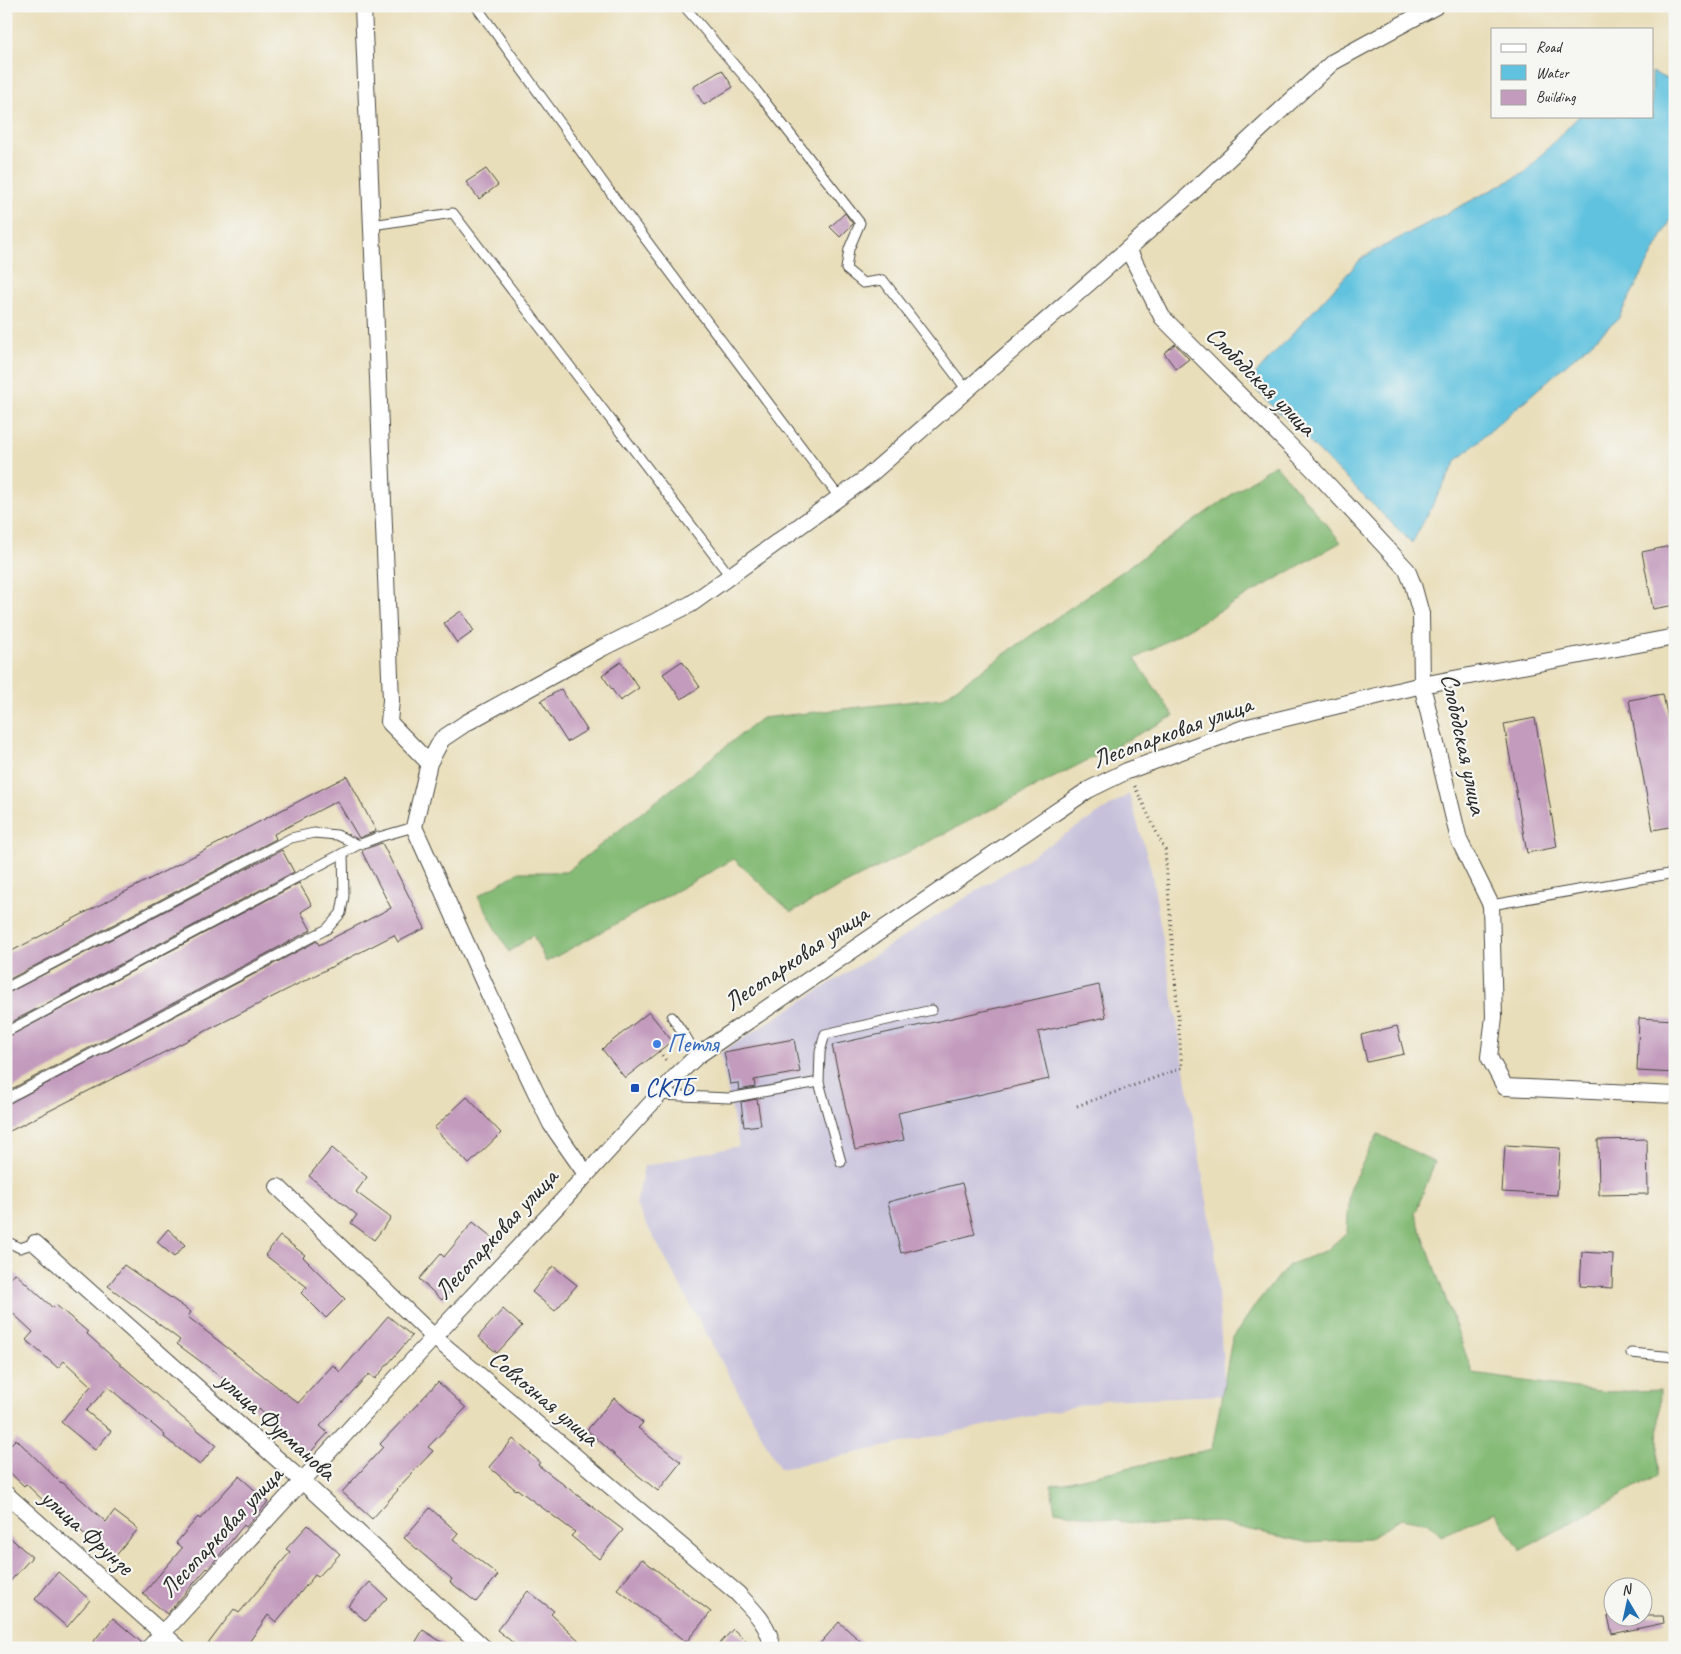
<svg xmlns="http://www.w3.org/2000/svg" width="1681" height="1654" font-family="Caveat,sans-serif">
	<rect width="100%" height="100%" fill="#f6f6f2"/>
	<filter id="ink" filterUnits="userSpaceOnUse"><feTurbulence type="fractalNoise" baseFrequency=".02" numOctaves="2"/><feDisplacementMap in="SourceGraphic" scale="10" xChannelSelector="R" yChannelSelector="G"/><feConvolveMatrix kernelMatrix="1 2 1 2 8 2 1 2 1" color-interpolation-filters="sRGB"/></filter>
	<filter id="wash" filterUnits="userSpaceOnUse"><feTurbulence type="fractalNoise" baseFrequency=".0096" numOctaves="4" result="noise"/><feDisplacementMap in="SourceGraphic" scale="20" xChannelSelector="R" yChannelSelector="G"/><feGaussianBlur stdDeviation="1.12" result="paint"/><feColorMatrix in="noise" values="0 0 0 0 0 0 0 0 0 0 0 0 0 0 0 0 0 1.4 0 .05"/><feComposite in="paint" operator="in"/></filter>
	<g filter="url(#wash)">
		<rect width="100%" height="100%" fill="#e9deba"/>
		<!-- industrial -->
		<path fill="#c6c0da" d="M1129 794 1151 869 1215 1248 1225 1395 1106 1400 780 1469 636 1205 644 1166 739 1146 720 1053Z"/>
		<!-- forest -->
		<path fill="#85bb77" stroke="#587351" d="M1275 464 1341 542 1135 659 1174 716 791 912 734 859 546 962 533 935 509 952 478 896 519 872H566L762 718 942 698Z
			M1378 1134 1435 1162 1415 1214 1473 1374 1606 1392 1660 1390 1657 1476 1521 1550 1495 1512 1441 1536 1429 1523 1401 1518 1369 1539 1305 1542 1211 1521 1152 1526 1055 1511 1051 1485 1212 1449 1232 1339 1258 1301 1289 1265 1327 1250 1347 1232 1350 1187Z"/>
		<!-- water -->
		<path fill="#61c2df" stroke="#467685" d="M1652 72 1675 83V212L1618 319 1457 460 1412 543 1248 382 1363 257 1524 173 1579 116H1652Z"/>
		<g id="blocks">
			<!-- building -->
			<path fill="#c39bbd" d="M722 70 733 87 704 105 693 87Z
				M486 169 498 185 479 199 466 182Z
				M845 213 853 224 840 237 830 227Z
				M1175 344 1189 359 1176 369 1164 353Z
				M1675 545V605L1653 609 1642 552Z
				M461 611 474 631 457 643 444 623Z
				M682 661 700 687 681 699 663 674Z
				M621 662 639 688 620 701 602 675Z
				M561 689 587 730 567 742 541 701Z
				M1663 694 1675 755V826L1653 830 1629 700Z
				M1535 718 1557 847 1527 853 1504 724Z
				M347 776 376 831 359 838 337 801 274 834 276 839 6 981V954Z
				M382 843 425 928 398 942 394 935 6 1133V1105L317 941 319 945 391 908 362 852 365 849Z
				M282 850 294 872 6 1025V994Z
				M299 883 312 905 301 912 311 930 6 1092V1038Z
				M1099 985 1106 1017 1038 1032 1049 1079 898 1113 904 1140 855 1150 832 1045Z
				M649 1012 672 1041 625 1078 602 1049Z
				M1639 1018 1675 1020V1073L1637 1071Z
				M1397 1026 1404 1054 1367 1062 1361 1035Z
				M794 1039 800 1072 754 1080 755 1087 739 1090 738 1083 730 1084 724 1052Z
				M467 1097 501 1133 469 1164 434 1128Z
				M757 1099 761 1125 744 1127 741 1102Z
				M1647 1139 1648 1194 1599 1195 1598 1140Z
				M1505 1145 1560 1148 1557 1195 1502 1192Z
				M332 1148 367 1177 356 1192 391 1218 374 1240 351 1223 357 1215 309 1176Z
				M962 1183 975 1234 901 1253 888 1202Z
				M473 1222 498 1242 485 1259 481 1256 442 1300 419 1279 441 1254 444 1257Z
				M168 1229 185 1245 174 1257 157 1242Z
				M280 1236 305 1255 303 1257 345 1299 326 1318 301 1293 307 1287 265 1255Z
				M1582 1252 1613 1254 1612 1288 1580 1286Z
				M124 1265 191 1312 188 1317 298 1403 333 1365 340 1372 388 1316 412 1336 375 1379 369 1374 320 1426 328 1433 308 1455 259 1409 257 1411 221 1382 224 1379 177 1344 180 1340 108 1286Z
				M553 1266 577 1285 555 1311 532 1292Z
				M15 1273 53 1308 56 1305 88 1332 87 1334 125 1368 172 1409 216 1445 200 1465 164 1437 165 1435 108 1387 86 1411 111 1431 95 1450 61 1422 91 1386 64 1361 58 1368 26 1340 33 1332 6 1307V1283Z
				M503 1309 522 1326 497 1353 478 1337Z
				M438 1382 466 1408 428 1447 433 1451 397 1489 398 1490 372 1519 342 1492 383 1447 380 1444Z
				M614 1398 643 1423 638 1428 681 1462 658 1491 635 1473 587 1430Z
				M16 1439 61 1483 62 1482 106 1522 114 1511 138 1529 114 1558 71 1523 69 1525 26 1484 24 1486 6 1469V1449Z
				M513 1439 540 1462 538 1465 623 1530 599 1559 571 1536 575 1532 517 1489 516 1490 489 1467Z
				M239 1476 268 1502 246 1527 244 1525 213 1563 208 1569 207 1568 167 1614 143 1594 182 1548 176 1543 198 1517 200 1519Z
				M430 1508 458 1533 453 1539 498 1575 476 1602 450 1582 452 1579 404 1538Z
				M308 1525 340 1554 318 1577 315 1575 276 1622 268 1615 245 1648H205L234 1609 239 1613 290 1552 286 1549Z
				M6 1534 32 1557 6 1586Z
				M642 1559 711 1612 686 1642 617 1589Z
				M58 1572 90 1600 67 1627 35 1599Z
				M370 1582 387 1598 366 1621 348 1606Z
				M528 1591 554 1611 551 1614 587 1648H520L497 1630Z
				M1608 1616H1663L1664 1623 1612 1634Z
				M113 1618 141 1642 139 1648H88Z
				M839 1622 868 1648H816Z
				M733 1629 754 1648H716Z
				M423 1630 451 1648H412Z"/>
		</g>
	</g>
	<g filter="url(#ink)">
		<use href="#blocks" fill-opacity="0" stroke="#484640" stroke-width="1"/>
		<g fill="none" stroke-linecap="round" stroke-linejoin="round">
			<!-- lane casing -->
			<g stroke="#484640" stroke-width="11">
				<path id="lane" d="M476 6 613 196 839 497
					M684 6 755 89 860 223 849 249 846 269 863 283 883 280 967 390
					M372 225 453 213 730 576
					M1491 905 1675 873
					M6 988 291 838 314 833 337 835 358 845 379 837 414 827
					M672 1017 686 1037 697 1056
					M6 1032 358 845
					M819 1082 820 1052 825 1034 932 1010
					M658 1095 729 1098 819 1082 841 1162
					M6 1099 327 929 341 913 344 896 343 853
					M6 1241 20 1248 35 1243
					M1631 1353 1675 1357"/>
			</g>
			<!-- street casing -->
			<g stroke="#484640" stroke-width="18">
				<path id="street" d="M363 6 391 700 389 722 429 763
					M1128 249 1162 317 1319 475 1407 570 1413 585 1421 614 1422 685 1459 840 1491 905 1494 1017 1489 1057 1505 1087 1675 1095
					M586 1174 551 1124 489 994 414 827 429 763 442 739 466 723 602 648 691 604 865 479 1186 198 1333 62 1436 6
					M278 1187 434 1337 737 1593C752 1609 770 1625 772 1648
					M35 1243 302 1481 484 1648
					M6 1494 179 1648
					M149 1648 434 1337 565 1198 677 1075 697 1056 732 1032 1088 790 1127 771 1244 728 1422 685 1675 637"/>
			</g>
			<!-- path -->
			<path stroke="#484640" stroke-width="3" stroke-dasharray="1 4" stroke-linecap="butt" d="M659 1051 667 1062
				M1077 1106 1182 1068 1165 850 1134 785"/>
			<!-- lane -->
			<use href="#lane" stroke="#fff" stroke-width="9"/>
			<!-- street -->
			<use href="#street" stroke="#fff" stroke-width="16"/>
		</g>
	</g>
	<!-- markers -->
	<circle fill="#3f7fe0" stroke="#f6f6f2" stroke-width="2" cx="657" cy="1044" r="5"/>
	<rect fill="#1a4fb4" stroke="#f6f6f2" stroke-width="2" x="630" y="1083" width="10" height="10" rx="2.5"/>
	<g text-anchor="middle" dominant-baseline="central" stroke-width="4.5" stroke-linejoin="round" paint-order="stroke">
		<!-- street labels -->
		<g font-size="25" fill="#2b2b2b" stroke="#f6f6f2">
			<text transform="translate(1261 381) rotate(45)">Слободская улица</text>
			<text transform="translate(1172 732) rotate(-20)">Лесопарковая улица</text>
			<text transform="translate(1464 744) rotate(78)">Слободская улица</text>
			<text transform="translate(796 958) rotate(-34)">Лесопарковая улица</text>
			<text transform="translate(496 1234) rotate(-47)">Лесопарковая улица</text>
			<text transform="translate(544 1398) rotate(40)">Совхозная улица</text>
			<text transform="translate(277 1426) rotate(42)">улица Фурманова</text>
			<text transform="translate(87 1532) rotate(42)">улица Фрунзе</text>
			<text transform="translate(221 1532) rotate(-47)">Лесопарковая улица</text>
		</g>
		<!-- shop labels -->
		<g font-size="25" fill="#366cbe" stroke="#f6f6f2" text-anchor="start">
			<text x="667" y="1044">Петля</text>
		</g>
		<!-- transit labels -->
		<g font-size="25" fill="#164399" stroke="#f6f6f2" text-anchor="start">
			<text x="645" y="1088">СКТБ</text>
		</g>
	</g>
	<!-- margin -->
	<rect width="1681" height="1654" fill="none" stroke="#f6f6f2" stroke-width="25"/>
	<!-- legend -->
	<rect x="1491" y="28" width="162" height="90" fill="#f6f6f2" stroke="#a5a5a2"/>
	<rect x="1501" y="44" width="25" height="8" fill="#ffffff" stroke="#a5a5a2"/>
	<text x="1536" y="52" font-size="15" fill="#2b2b2b">Road</text>
	<rect x="1501" y="65" width="25" height="15" fill="#61c2df" stroke="#a5a5a2"/>
	<text x="1536" y="78" font-size="15" fill="#2b2b2b">Water</text>
	<rect x="1501" y="90" width="25" height="15" fill="#c39bbd" stroke="#a5a5a2"/>
	<text x="1536" y="102" font-size="15" fill="#2b2b2b">Building</text>
	<!-- north arrow -->
	<g transform="translate(1628 1602) rotate(351)"><circle r="24" fill="#f6f6f2" stroke="#a5a5a2"/>
	<path d="M0-4L9 19L0 12L-9 19Z" fill="#1f6fb2"/>
	<text y="-8" font-size="14" font-weight="bold" text-anchor="middle" fill="#2b2b2b">N</text>
	</g>
</svg>
